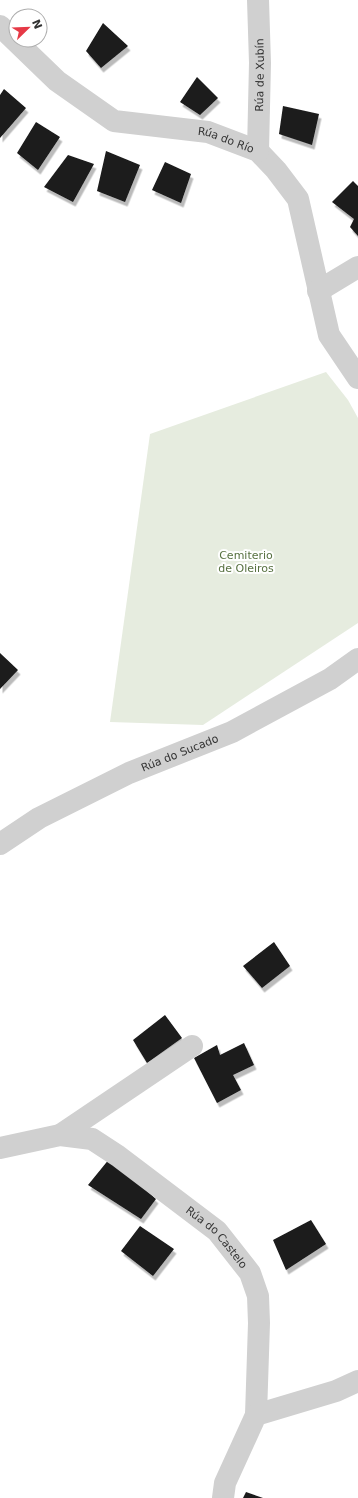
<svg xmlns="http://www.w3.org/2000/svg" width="358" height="1498" font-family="'DejaVu Sans',sans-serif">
	<defs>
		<filter id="shadow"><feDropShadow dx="2.5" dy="4.5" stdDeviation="0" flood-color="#0004"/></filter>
	</defs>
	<rect width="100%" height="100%" fill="#fff"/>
	<!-- green -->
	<path fill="#e6ecdf" d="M326 372 348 400 358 418V623L203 725 110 722 150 434Z"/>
	<!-- building -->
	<path fill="#1a1a1a" filter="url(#shadow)" d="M103 23 128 46 101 68 86 51Z
		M197 77 218 98 200 115 180 102Z
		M4 89 26 108 0 138V95Z
		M283 106 319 114 312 145 279 134Z
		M36 122 60 137 38 170 17 153Z
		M106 151 140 165 125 202 97 191Z
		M68 155 94 164 73 202 44 187Z
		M165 162 191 174 181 203 152 190Z
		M353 181 358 186V236L350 227 354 219 332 202Z
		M0 653 18 670 0 689Z
		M274 942 290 966 262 988 243 966Z
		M165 1015 182 1038 147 1063 133 1040Z
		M244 1043 254 1065 233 1075 241 1090 217 1103 194 1058 217 1045 220 1055Z
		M110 1158 156 1199 141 1219 88 1185Z
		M311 1220 326 1244 286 1270 273 1240Z
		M140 1226 174 1249 153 1276 121 1251Z
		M246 1492 263 1498H243Z"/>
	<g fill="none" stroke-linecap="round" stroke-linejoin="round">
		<!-- minor -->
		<g stroke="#d0d0d0" stroke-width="22">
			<path id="s1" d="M0 26 57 81 114 121 208 132 258 151 276 170 298 199 329 335 358 378"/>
			<path id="s2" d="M258 151 260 63 258 0"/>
			<path d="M318 291 358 267"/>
			<path id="s3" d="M0 844 39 818 129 773 232 732 330 679 358 659"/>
			<path d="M60 1135 192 1046"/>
			<path id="s4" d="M0 1148 60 1135 92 1139 118 1156 217 1231 250 1273 258 1296 259 1323 256 1415"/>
			<path d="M223 1498 225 1483 256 1415 336 1391 358 1381"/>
		</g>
	</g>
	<g text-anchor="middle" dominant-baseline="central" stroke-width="4" stroke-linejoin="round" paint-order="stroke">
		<!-- street labels -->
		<g font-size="11" fill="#333" stroke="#fff">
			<text stroke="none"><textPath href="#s2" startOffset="76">Rúa de Xubín</textPath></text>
			<text stroke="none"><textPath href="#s1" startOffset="263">Rúa do Río</textPath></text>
			<text stroke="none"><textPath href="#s3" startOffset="202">Rúa do Sucado</textPath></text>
			<text stroke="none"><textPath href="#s4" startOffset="253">Rúa do Castelo</textPath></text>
		</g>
		<!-- park labels -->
		<g font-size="11" fill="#56703f" stroke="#fff">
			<text x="246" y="555">Cemiterio<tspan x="246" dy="13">de Oleiros</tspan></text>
		</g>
	</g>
	<!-- north arrow -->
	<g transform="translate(28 28) rotate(67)"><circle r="19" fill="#ffffff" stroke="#adadad"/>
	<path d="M0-3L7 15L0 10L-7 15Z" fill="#e63946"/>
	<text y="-6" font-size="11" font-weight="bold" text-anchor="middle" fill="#333333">N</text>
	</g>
</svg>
